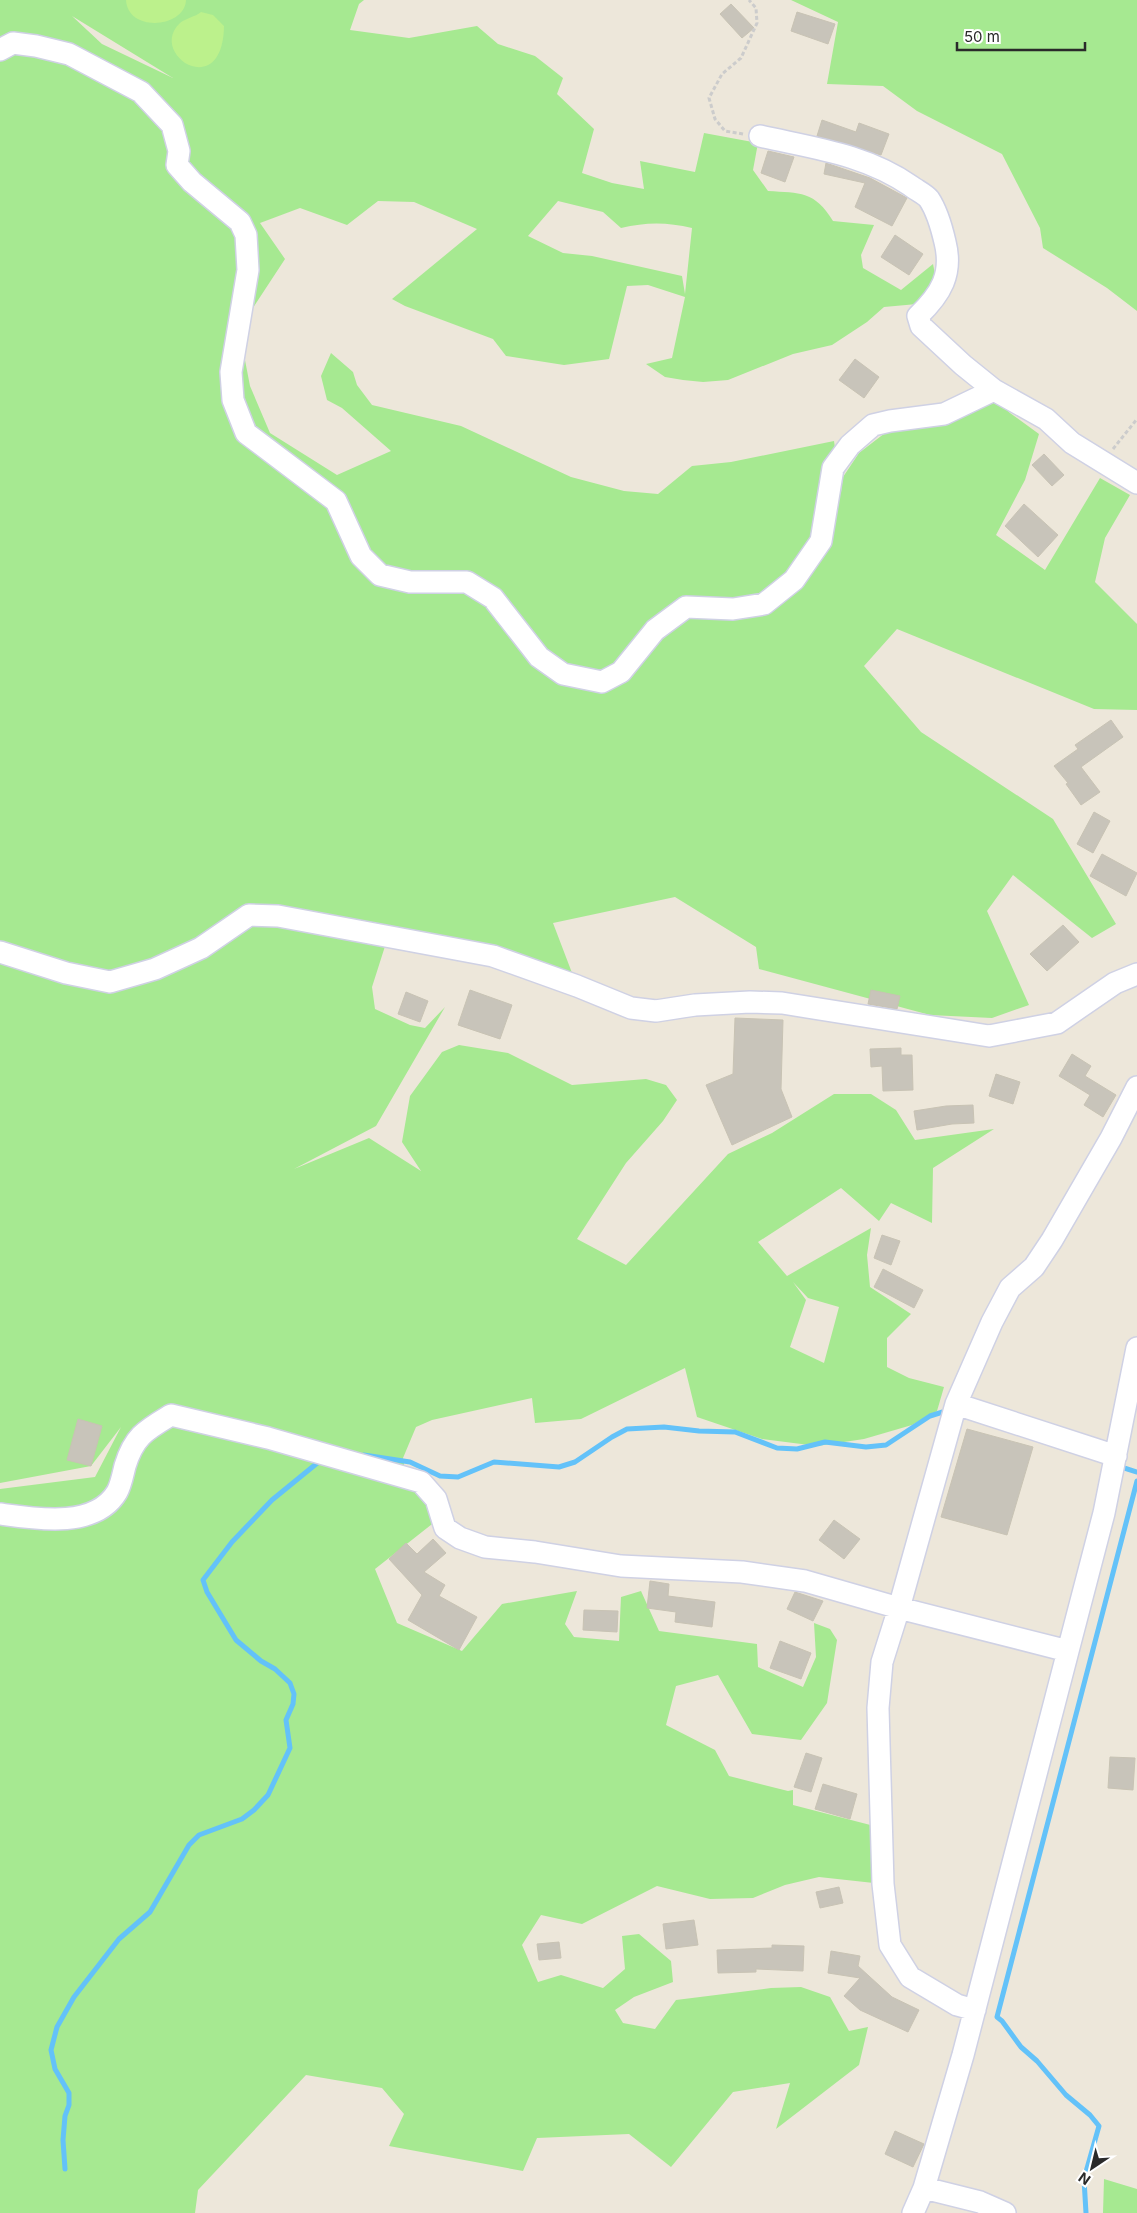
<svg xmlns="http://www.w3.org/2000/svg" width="1137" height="2213" font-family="Inter,sans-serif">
	<rect width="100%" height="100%" fill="#ede7da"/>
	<!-- green -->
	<path fill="#a6e991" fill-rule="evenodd" d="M0 0H364L359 4 350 30 409 38 477 26 498 44 535 56 563 78 557 94 594 129 582 173 612 183 644 189 640 161 695 172 704 133 758 143 753 170 768 191C800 193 815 191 833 221L874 225 861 255 863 268 901 290 933 264 937 284 917 304 884 307 867 322 832 345 793 354 728 380 703 382 683 380 665 377 646 364 672 358 685 297 648 285 627 286 609 359 564 365 506 356 493 339 405 306 392 299 477 229 414 202 378 201 347 225 300 208 260 223 285 259 239 329 250 386 270 433 337 475 391 451 342 408 327 400 321 376 331 353 353 372 357 385 372 405 461 426 571 477 624 491 658 494 692 466 731 462 834 441 835 448 825 517 841 492 843 477 859 453 885 433 988 393 1010 413 1039 434 1025 480 996 535 1045 570 1100 478 1130 495 1105 538 1095 582 1137 624V710L1094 709 897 629 864 666 921 732 1053 819 1116 924 1092 938 1013 875 987 911 1029 1005 992 1018 930 1015 759 969 756 947 675 897 553 923 577 986 387 940 372 987 375 1009 410 1025 425 1028 445 1007 376 1126 294 1169 369 1138 421 1171 402 1142 410 1096 442 1052 459 1045 508 1053 572 1085 646 1079 666 1085 677 1100 663 1121 626 1163 577 1239 626 1265 728 1154 772 1133 834 1094H871L896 1110 915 1140 994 1129 933 1168 932 1223 891 1203 879 1221 841 1188 758 1242 787 1276 871 1228 867 1255 870 1287 911 1314 887 1338V1367L909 1378 944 1387 937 1411 912 1425 864 1439 817 1446 762 1439 697 1417 685 1368 581 1419 535 1423 532 1398 432 1420 416 1427 403 1458 405 1470 441 1517 375 1569 397 1623 462 1651 502 1604 577 1591 565 1624 574 1637 619 1641 621 1597 641 1591 659 1631 757 1644 758 1667 803 1687 816 1657 814 1623 830 1629 837 1640 827 1703 801 1740 752 1734 718 1675 676 1686 666 1725 715 1750 729 1776 788 1791 793 1790V1805L882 1828 883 1884 819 1877 785 1885 753 1898 710 1899 657 1886 582 1924 541 1915 522 1945 538 1982 561 1975 603 1988 625 1969 622 1936 639 1934 671 1961 673 1982 634 1997 615 2010 623 2023 655 2029 676 2000 771 1988 801 1987 830 1997 849 2031 868 2027 859 2065 776 2129 790 2083 733 2092 671 2167 629 2134 537 2138 523 2171 389 2146 404 2114 382 2088 306 2075 198 2190 195 2213H0V1489L95 1477 121 1427 91 1466 0 1483ZM72 16 173 78 102 44ZM558 201 603 212 621 228C646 222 667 222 692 228L685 294 682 276 592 256 563 253 528 236ZM793 1282 808 1298 839 1307 824 1363 790 1347 806 1300Z
		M791 0H1137V311L1107 288 1043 248 1040 228 1002 154 917 111 883 86 827 84 838 22Z
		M1104 2179 1137 2189V2213H1103Z"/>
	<!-- pitch -->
	<path fill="#bcf18c" d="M126 0H186C185 28 128 33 126 0Z
		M201 12 213 15 224 26C223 103 147 54 180 23 186 18 195 17 201 12Z"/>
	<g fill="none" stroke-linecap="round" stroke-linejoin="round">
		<!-- stream -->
		<path stroke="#63c2f9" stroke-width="5" d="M364 1455 410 1462 440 1476 458 1477 494 1462 559 1467 575 1462 612 1437 627 1429 664 1427 699 1431 735 1432 777 1448 797 1449 825 1442 866 1447 886 1445 930 1416 949 1410
			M1118 1466 1137 1472
			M65 2169 63 2140 65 2116 69 2105V2093L55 2069 51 2050 57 2027 74 1997 119 1939 150 1912 189 1845 199 1835 242 1819 254 1810 268 1795 290 1748 286 1720 293 1704 294 1694 290 1683 275 1669 261 1661 236 1640 207 1592 203 1580 232 1542 272 1500 321 1460
			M1086 2213 1084 2179 1099 2126 1090 2115 1066 2095 1037 2061 1021 2047 1002 2021 997 2017 1137 1481"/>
	</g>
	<!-- building -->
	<path fill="#c8c4ba" stroke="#c8c3b4" d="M731 4 754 28 742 38 720 14Z
		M797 12 835 24 828 44 791 31Z
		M822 120 856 132 859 123 889 134 881 155 817 136Z
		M768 151 794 157 785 182 761 173Z
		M826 163 870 178 907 198 892 226 855 207 865 183 824 174Z
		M895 235 923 254 909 275 881 257Z
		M855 359 879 377 864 398 839 380Z
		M1044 454 1064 475 1052 486 1032 465Z
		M1024 504 1058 535 1038 557 1005 526Z
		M1111 720 1123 737 1081 767 1100 792 1081 805 1066 784 1068 783 1054 766 1078 749 1075 745Z
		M1094 812 1110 821 1093 853 1077 844Z
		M1102 854 1137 873 1126 896 1090 876Z
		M1063 925 1079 942 1047 971 1030 954Z
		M470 990 512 1005 500 1039 458 1025Z
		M871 990 900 996 897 1009 868 1004Z
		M406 992 428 1001 420 1022 398 1014Z
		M735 1018 783 1020 781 1089 792 1117 732 1145 706 1085 733 1074Z
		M901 1048V1055H912L913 1090 883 1091 882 1066 871 1067 870 1049Z
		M1072 1054 1091 1066 1085 1076 1116 1095 1103 1117 1084 1105 1090 1095 1059 1076Z
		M996 1074 1020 1082 1013 1104 989 1096Z
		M973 1105 974 1123 952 1124 917 1130 914 1111 946 1106Z
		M882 1235 900 1241 891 1265 874 1258Z
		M883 1269 923 1290 914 1308 874 1287Z
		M78 1419 102 1426 91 1466 67 1460Z
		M967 1429 1033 1447 1007 1535 941 1517Z
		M834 1520 860 1539 844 1559 819 1540Z
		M433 1539 446 1553 424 1572 445 1585 439 1596 477 1617 459 1650 408 1620 422 1595 389 1559 406 1543 417 1554Z
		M650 1581 669 1584 668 1596 715 1602 712 1627 675 1622 676 1612 647 1608Z
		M795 1592 823 1601 813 1621 787 1609Z
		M584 1610 618 1611 617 1632 583 1630Z
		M780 1641 811 1653 801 1679 770 1668Z
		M806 1753 822 1758 811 1792 794 1787Z
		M1110 1757 1135 1758 1133 1790 1108 1788Z
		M823 1784 857 1794 850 1819 815 1809Z
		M839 1887 843 1903 820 1908 816 1892Z
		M694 1920 698 1945 666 1949 663 1924Z
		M559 1942 561 1958 539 1960 537 1944Z
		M772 1945 804 1946 803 1971 756 1969V1972L718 1973 717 1950 772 1948Z
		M831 1951 860 1956 858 1966 892 1997 919 2010 908 2032 860 2010 844 1996 860 1978 828 1973Z
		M895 2131 924 2144 913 2167 885 2154Z"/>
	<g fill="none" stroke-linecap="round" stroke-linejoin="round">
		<!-- minor casing -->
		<g stroke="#cfd1e4" stroke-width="24">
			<path id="minor" d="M0 50 13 43 36 46 69 54 141 92 172 125 179 151 177 165 192 182 240 222 246 235 248 270 231 372 233 400 246 433 336 501 361 556 380 575 410 582H467L493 598 539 657 563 674 602 682 621 672 655 630 686 607 733 609 764 604 794 580 821 541 833 468 850 445 873 425 890 421 944 414 994 390
				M760 136C813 148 865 154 911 186 916 190 925 194 929 199 937 211 942 229 945 242 953 274 941 294 918 316L921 326 963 365 994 390 1046 419 1072 443 1137 483
				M0 952 66 973 110 982 155 969 201 948 249 915 278 916 493 956 577 986 631 1008 656 1011 695 1005 750 1002 782 1003 989 1036 1057 1023 1115 983 1137 974
				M956 1404 1116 1456
				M0 1514C36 1519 95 1529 117 1492 121 1485 123 1474 125 1466 134 1436 146 1430 171 1415L268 1438 421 1482 436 1499 445 1528 460 1538 485 1547 535 1552 621 1566 742 1572 805 1581 899 1608 1068 1651
				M975 2010 957 2005 910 1977 890 1945 883 1884 878 1708 882 1662 899 1608 956 1404 992 1322 1010 1288 1034 1267 1052 1240 1111 1138 1137 1087
				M924 2188 980 2202 1005 2213
				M913 2213 924 2188 963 2055 1068 1651 1104 1513 1137 1348"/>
		</g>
		<!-- path -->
		<path stroke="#ccc" stroke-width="3" stroke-dasharray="4 2.5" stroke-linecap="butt" d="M743 134 725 131 715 119 709 98 722 74 741 58 757 23 756 8 749 0
			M1113 449 1137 419"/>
		<!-- minor -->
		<use href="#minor" stroke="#fff" stroke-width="21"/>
	</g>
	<!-- north arrow -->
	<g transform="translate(1092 2168) rotate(215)" stroke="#ffffff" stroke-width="4" paint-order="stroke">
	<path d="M0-4L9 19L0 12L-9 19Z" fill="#2a2a2a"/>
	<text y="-8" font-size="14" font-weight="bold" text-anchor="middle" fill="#2a2a2a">N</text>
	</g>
	<!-- scale -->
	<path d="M957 42v8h128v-8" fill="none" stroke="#2a2a2a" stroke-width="2.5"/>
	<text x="964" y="42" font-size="15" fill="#2a2a2a" stroke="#ffffff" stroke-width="4" paint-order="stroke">50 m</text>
</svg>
